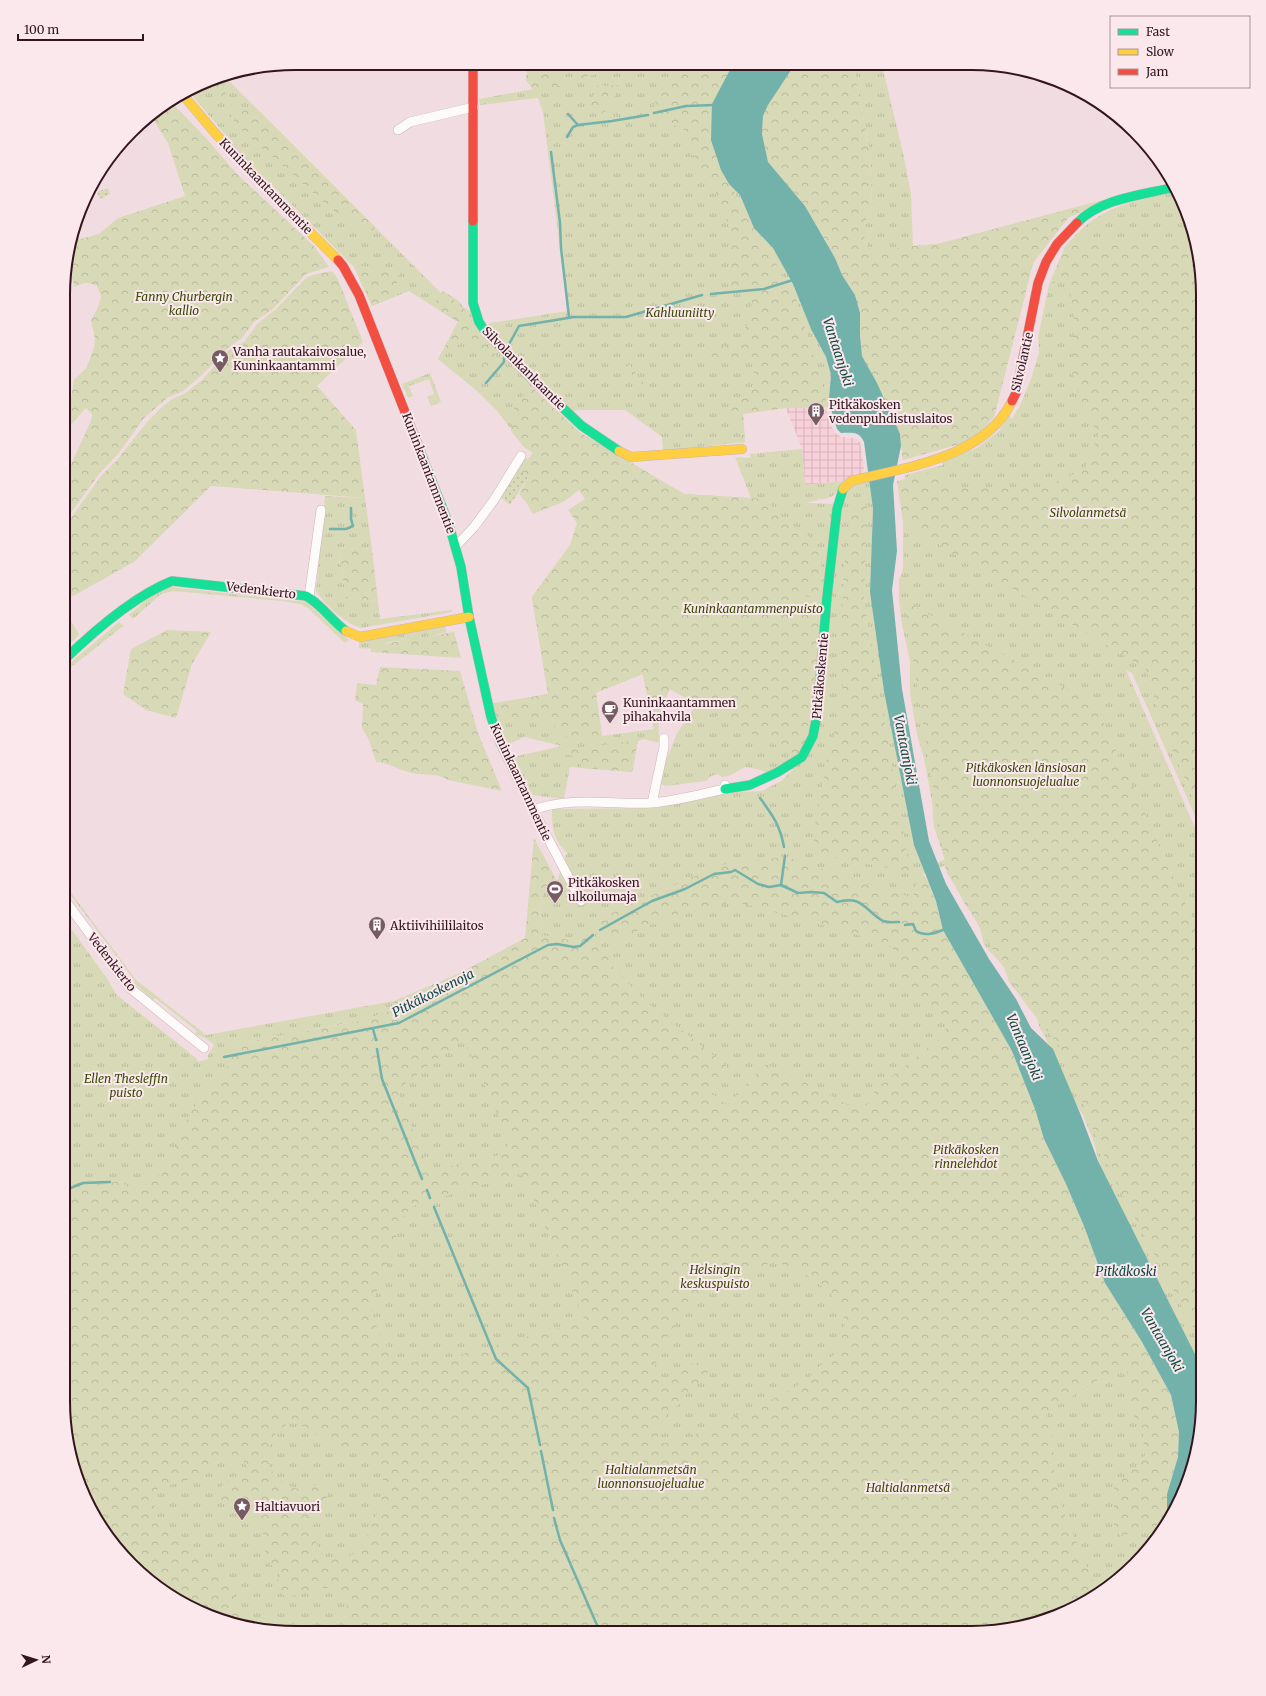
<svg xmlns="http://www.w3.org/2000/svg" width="1266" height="1696" font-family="Merriweather,serif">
	<defs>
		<pattern id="industrial-grid" width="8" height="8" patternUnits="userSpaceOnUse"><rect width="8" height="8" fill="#f8d0d9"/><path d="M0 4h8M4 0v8" fill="none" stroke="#d5b2ba"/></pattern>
		<pattern id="grass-tufts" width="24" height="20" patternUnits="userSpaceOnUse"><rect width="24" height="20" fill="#d7d9b7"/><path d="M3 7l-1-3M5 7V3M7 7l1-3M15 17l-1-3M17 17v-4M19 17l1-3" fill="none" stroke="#b9b99d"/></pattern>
		<pattern id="forest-crowns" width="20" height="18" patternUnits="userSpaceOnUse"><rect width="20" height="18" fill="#d7d9b7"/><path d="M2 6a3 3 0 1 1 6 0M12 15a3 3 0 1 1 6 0" fill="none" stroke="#b9b99d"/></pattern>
		<pattern id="garden-dots" width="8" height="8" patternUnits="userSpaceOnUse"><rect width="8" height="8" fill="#d7d9b7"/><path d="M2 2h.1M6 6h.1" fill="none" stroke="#b9b99d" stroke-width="1.8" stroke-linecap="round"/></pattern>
	</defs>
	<rect width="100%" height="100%" fill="#f1dde1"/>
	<!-- industrial -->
	<path fill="url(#industrial-grid)" d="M825 407 834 432 841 437 854 438 860 442 864 465 863 474 844 481 805 485 802 449 786 408Z"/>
	<!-- grass -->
	<path fill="url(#grass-tufts)" fill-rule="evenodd" d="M528 64H733L712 104 729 184 740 195 754 228 773 248 793 284 811 329 826 357 831 375 829 398 831 409 825 407 786 408 743 414 745 442 663 451 662 437 625 410H576L572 412 486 327 490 323 568 311 543 113 538 98 480 105 479 99 533 89 526 80Z
		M853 65H882L904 157 911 195 913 246 937 244 1068 218 1053 233 1033 263 994 417 903 460 900 434 862 230 872 206 870 152Z
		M220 75H223L477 329 467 313 443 291 459 301 463 307 470 311 534 389 579 432 684 494 751 498 735 457 751 458 750 454 802 449 805 485 844 481C830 505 828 495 807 503L841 504 847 487 869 481 873 509 870 592 923 867 944 860 946 865 923 874 929 883 943 930 962 964 1105 1283 1170 1517 1164 1530 1124 1575 1074 1609 1031 1625 971 1633 265 1631 207 1615 166 1594 121 1554 87 1504 71 1461 63 1401 64 919 106 977 117 995 196 1058 198 1062 208 1059V1055L214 1045 207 1039 195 1034 197 1031 155 998 153 1000 133 982 135 981 64 886V883L136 980 206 1035 394 1001 391 1010 364 1020 232 1045 331 1050 542 935 540 907 543 894 557 881 567 853C553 839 552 828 552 809L656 808 737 792 762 791 781 781 794 769 766 772 757 769 745 767 729 776 722 777 718 774 711 776 706 781 666 786 660 784 659 779 677 733 697 704 670 689C661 706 656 723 660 743L644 739 638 741 632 772 570 767 564 799 532 795 513 757 562 746 524 737 509 744 505 740 490 704 548 694 532 597 570 545 593 491 524 447 499 413 477 391 438 359 458 322 409 291 372 306 354 267 245 158 190 93ZM643 674 654 729 602 736 596 692Z
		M1178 191 1195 235 1203 295 1164 732 1203 819V834L1132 673 1126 670 1203 846V1376L1100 1168 1094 1142 1083 1115 1068 1091 1056 1058 1040 1028 1036 1016 1009 982 1004 967 984 945 980 928 975 917 964 903 949 872 934 827 932 801 924 758 917 735 910 693V661L902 625 899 600V579L903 570V523L911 527 905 475 943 465 942 461 977 448 999 431 1009 414 1012 419 1021 403 1031 379 1039 352 1038 337 1049 285 1057 281 1076 237 1075 236C1104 204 1138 201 1178 191Z
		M430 373 441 402 431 406 427 397 434 394 429 379 409 386 413 396 408 398 402 384Z
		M325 496 365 498 372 550 338 547 346 598 378 601 380 619 452 610V612L361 628C343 622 326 606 316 591Z
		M170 587 306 602 349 640 345 643 308 608 300 604 282 601 173 591 161 594 133 619 129 615 155 593Z
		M64 610 79 634 72 642 64 637Z
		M119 622 123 626 64 673V668Z
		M445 626 446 632C436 634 425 639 415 640 401 642 388 638 377 649L359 648V642Z"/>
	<!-- forest -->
	<path fill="url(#forest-crowns)" fill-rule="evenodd" d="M528 64H552L563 85 535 92 526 80Z
		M568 64H650L588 76 582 79 570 68Z
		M681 64H733L712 104 711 140 721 170 795 296 826 396 825 407 786 408 743 414 745 442 742 443 737 422 729 406 751 391 755 387 753 361H714L705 354 706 348 742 343 752 303 747 287 728 288 732 233 713 185 696 168 683 128 658 122 655 106 656 93 662 85 671 80Z
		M799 64 853 65 870 152 872 206 862 230 870 253 913 246 937 244 1110 198 1068 218 1033 263 994 417 974 440 903 460 900 434 877 383 862 356 860 336V313L855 295 842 275 835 258 805 206 768 162 762 134 763 116 768 105 791 69Z
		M221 75 227 100 235 107 257 109 375 227 371 233 333 210 237 126 211 81Z
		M599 83 605 86 618 85C614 99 613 107 599 115L590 112 588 106Z
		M172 103 205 137 238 175 314 246 329 267 306 274 273 309 254 322 242 338 228 348 204 373 183 391 167 398 144 418 118 454 99 474 65 521V477L91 421 92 414 86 408 70 426 69 412 74 380 87 367 94 347 95 339 91 321 99 305 101 296 97 286C88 282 84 282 75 287L66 262 73 241 99 234 118 218 185 196 168 143 151 116Z
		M1195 235 1203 295V819L1164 732 1146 669 903 523 897 481 932 472 960 487 1042 488 1085 469 1099 434 1081 404 1072 371 1074 320 1068 276 1049 285 1065 246 1075 236 1087 243 1093 244 1136 241 1154 243 1187 240Z
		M362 266 400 269 394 297 372 306 354 267Z
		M332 271 338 279 363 342 317 386 356 430 365 498 211 486 134 562 73 596 64 599 65 526 102 475 117 460 147 422 160 409 172 399 184 394 201 381 229 350 244 342 257 324 275 310 306 278 312 275Z
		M443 291 468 313 485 343 502 363 499 372 489 374 484 370 482 353 468 343 463 342 438 359 458 322 433 306Z
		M629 364 651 393 643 389 640 382 627 375 626 366Z
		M533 388 579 432 684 494 766 499 782 520 796 527 811 538 819 551 825 587 824 592 812 597 805 595 796 600 802 610 812 608 824 613 812 730 798 755 738 727 670 689 663 702 657 730 654 729 643 674 596 693 602 736 574 741C566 737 560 730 552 724 541 715 510 720 496 723L490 704 548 694 532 597 570 545 577 523 568 510 585 499 579 490 563 502 533 514 526 502 519 494 528 478 516 468 525 459 529 458 533 453 524 447 511 431 515 402Z
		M851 504 867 505 864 601 910 872 814 854V829L826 766 843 698 841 641 844 568Z
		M338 547 372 550 378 601 346 598Z
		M904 601 1095 704 1203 942V1346L1112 1175 1060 1047 1025 1003 946 871Z
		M167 630 211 632 192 664 176 718 146 710 123 694 131 649Z
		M454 632 461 658 371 652V646Z
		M380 667 460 671 478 733 502 791 448 780C437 772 424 776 412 773 398 770 390 763 376 762L369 740 362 728 363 704 355 700 357 683 376 685Z
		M638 740 632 772 581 768 580 757 566 755 565 751Z
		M534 838 557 881 543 894 540 907 542 935 569 940 593 933 613 967 645 1001 733 1071 711 1093 727 1105 766 1064 823 1091 862 1113 876 1089 942 1037 947 1027 943 1018 899 974 901 962 892 947 869 938 745 904 730 902 699 911 669 916 624 937 608 939 596 919 620 910 719 865 786 857 913 898 915 885 925 878 936 901 943 930 1012 1051 1035 1109 1044 1139 1066 1184 1084 1226 1105 1283 1142 1342 1171 1395 1179 1432 1178 1457 1167 1494V1508L1170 1517 1164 1530 1157 1537 1152 1526 1146 1523 1121 1538 1114 1526V1487L1121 1479 1139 1464 1145 1455 1142 1428 1130 1411 1128 1402 1130 1382 1126 1368 1101 1378 1046 1413 1053 1439 1054 1474 1062 1508 1098 1593 1074 1609 1031 1625 971 1633 346 1631C348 1627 351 1620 350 1616 347 1600 337 1586 319 1588 308 1589 297 1600 286 1596 279 1594 277 1588 274 1583L279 1579 280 1575C271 1569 264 1551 263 1540 262 1537 264 1533 263 1530 261 1524 255 1517 251 1512L256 1504 254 1499C240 1502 226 1500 212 1504 218 1483 231 1479 249 1470L243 1460C236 1458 231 1457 225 1459 216 1462 212 1469 204 1473 189 1482 170 1483 154 1491 154 1511 156 1524 174 1536 181 1540 189 1543 195 1549 198 1552 199 1556 201 1559 211 1572 221 1582 235 1591L237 1614 266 1631 207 1615 166 1594 121 1554 87 1504 71 1461 63 1401V1199L90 1187 119 1181 135 1191 155 1179 161 1172 177 1144 192 1109 227 1069 232 1045 364 1020 391 1010 394 1001 460 973 525 938ZM458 1043H462L466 1045 509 1138 506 1149 499 1155 430 1171 428 1169 400 1098V1090L402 1086ZM517 1174 524 1177 585 1321 441 1360 404 1363 394 1357 378 1332 371 1305 392 1255 401 1218 414 1206ZM772 1263C794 1264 811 1277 827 1291 841 1304 849 1318 842 1336 840 1342 838 1348 835 1353 832 1358 825 1361 821 1365 817 1369 813 1374 809 1378 787 1394 761 1405 736 1416 720 1423 673 1449 657 1442L659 1426 664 1418 680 1403 687 1392 707 1376 708 1368 705 1363C701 1363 695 1362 692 1364 678 1372 679 1386 658 1378L654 1370 661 1346 681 1315 699 1297 727 1278 743 1271ZM291 1423C309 1425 316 1436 331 1444 345 1452 362 1447 373 1460 378 1465 382 1471 383 1478 385 1496 369 1544 353 1554 345 1559 336 1558 327 1558 320 1552 318 1548 315 1540 303 1509 335 1504 328 1483L319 1482C314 1485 310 1488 303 1489 291 1490 272 1476 269 1465 265 1448 274 1428 291 1423Z"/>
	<!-- garden -->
	<path fill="url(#garden-dots)" d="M108 188 110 194 100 199 97 192Z
		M516 468 528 478 510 505 499 496Z"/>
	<!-- water -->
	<path fill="#72b2aa" d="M733 64H795L768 105 763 116 762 134 768 162 805 206 835 258 842 275 855 295 860 313V336L862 356 877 383 900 434 901 446 893 485 897 551 892 590 902 689 929 841 946 884 989 959 1016 999 1031 1028 1053 1049 1080 1113 1098 1161 1203 1370 1202 1416 1192 1471 1181 1487 1180 1497 1170 1517 1167 1508V1494L1178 1457 1179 1432 1171 1395 1142 1342 1105 1283 1084 1226 1066 1184 1044 1139 1035 1109 1012 1051 943 930 936 901 914 845 884 691 870 592 873 509 864 442C859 431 852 433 841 433L837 429 831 409 829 398 831 375 826 357 811 329 793 284 773 248 754 228 740 195 729 184 721 170 711 140 712 104Z"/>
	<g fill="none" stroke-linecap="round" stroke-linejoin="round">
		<!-- stream -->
		<path stroke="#72b2aa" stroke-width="2.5" d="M654 113 686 106 715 105
			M568 114 578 125 612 121 648 115
			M567 137 573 127 578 125
			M551 152 560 223 561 248 569 317
			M711 294 764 289 793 280
			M507 348 519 326 574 317H626L702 295
			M486 383 504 362V358
			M330 529H346L353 526 351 519V508
			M760 798C773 816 780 825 784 847
			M781 885 785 856
			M905 925 913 924 916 931C925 937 936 933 945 929
			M600 930 652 901 685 889 714 874 731 872 735 870 758 884 769 887 781 885 798 893 811 892 824 893 837 902C863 895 864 910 883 921 888 923 894 922 899 922
			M373 1029 376 1040
			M377 1049 382 1079 422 1179
			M224 1057 399 1023 548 945 557 944 574 947 580 946 593 935
			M427 1190 430 1198
			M63 1191 83 1183 110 1182
			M434 1207 496 1359 528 1388 540 1445
			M541 1451 553 1510
			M554 1518 560 1540 600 1632"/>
		<!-- street casing -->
		<g stroke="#cdb4ba" stroke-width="10">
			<path id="street" d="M398 130 410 122 474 107
				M456 546 474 527 494 500 521 456
				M309 597 321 510
				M652 803 664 747V738
				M64 899 130 988 204 1048
				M581 901 533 810C570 796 613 805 652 803 677 801 701 794 725 789V785"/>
		</g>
		<!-- fast casing -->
		<g stroke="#cdb4ba" stroke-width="10">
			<path id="fast" d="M473 221V303L479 322 485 331 533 380 582 426 619 451
				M1077 223C1101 198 1143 195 1175 187
				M416 440 449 525 461 567 469 617 491 717 500 742 533 810
				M64 660C94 631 134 596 172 581L306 596C321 604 332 621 346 631
				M725 789 750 785 778 772 802 757 813 736 817 715 827 597 837 509 843 489"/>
		</g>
		<!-- slow casing -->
		<g stroke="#cdb4ba" stroke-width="10">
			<path id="slow" d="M184 96 215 133 276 198 338 260
				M619 451 631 457 742 449
				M843 489 851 481C906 467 985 458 1012 401
				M346 631 360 637 469 617"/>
		</g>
		<!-- jam casing -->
		<g stroke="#cdb4ba" stroke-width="10">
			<path id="jam" d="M473 64V221
				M338 260 343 266 359 295 416 440
				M1012 401 1016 393 1038 283 1046 262 1057 244 1077 223"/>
		</g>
		<!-- street -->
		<use href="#street" stroke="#fdfafa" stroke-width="9"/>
		<!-- fast -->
		<use href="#fast" stroke="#16e098" stroke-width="9"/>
		<!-- slow -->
		<use href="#slow" stroke="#ffcf43" stroke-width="9"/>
		<!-- jam -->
		<use href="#jam" stroke="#f24e42" stroke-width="9"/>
	</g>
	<!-- icons -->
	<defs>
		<g id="sight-pin" transform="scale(0.9)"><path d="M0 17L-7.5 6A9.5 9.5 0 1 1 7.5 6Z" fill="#765b62" stroke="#fae8ec"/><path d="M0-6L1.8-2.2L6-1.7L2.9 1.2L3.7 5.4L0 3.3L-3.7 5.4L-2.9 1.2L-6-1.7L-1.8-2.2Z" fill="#fff"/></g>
		<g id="building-pin" transform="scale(0.9)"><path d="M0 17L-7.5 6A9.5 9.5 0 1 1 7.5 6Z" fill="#765b62" stroke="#fae8ec"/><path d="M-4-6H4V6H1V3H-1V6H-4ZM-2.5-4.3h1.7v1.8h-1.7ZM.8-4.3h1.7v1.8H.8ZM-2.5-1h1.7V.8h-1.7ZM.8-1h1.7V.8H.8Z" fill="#fff"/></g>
		<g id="cafe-pin" transform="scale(0.9)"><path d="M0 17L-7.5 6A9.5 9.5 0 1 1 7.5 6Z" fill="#765b62" stroke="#fae8ec"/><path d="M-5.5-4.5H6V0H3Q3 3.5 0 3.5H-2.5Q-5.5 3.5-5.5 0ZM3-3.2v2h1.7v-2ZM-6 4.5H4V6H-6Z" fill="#fff"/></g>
		<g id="stadium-pin" transform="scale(0.9)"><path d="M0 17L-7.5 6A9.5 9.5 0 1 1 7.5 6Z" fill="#765b62" stroke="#fae8ec"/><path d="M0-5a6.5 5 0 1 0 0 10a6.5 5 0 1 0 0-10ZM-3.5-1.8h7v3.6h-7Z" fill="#fff"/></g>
	</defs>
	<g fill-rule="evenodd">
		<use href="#sight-pin" x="220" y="358"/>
		<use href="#building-pin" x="816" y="411"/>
		<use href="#cafe-pin" x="610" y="709"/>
		<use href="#stadium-pin" x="555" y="889"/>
		<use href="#building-pin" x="377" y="925"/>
		<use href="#sight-pin" x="242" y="1506"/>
	</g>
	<g text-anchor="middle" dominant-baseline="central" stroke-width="4" stroke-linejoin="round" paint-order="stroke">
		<!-- street labels -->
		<g font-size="12" fill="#34151e" stroke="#fae8ec">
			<text transform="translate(266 186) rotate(46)">Kuninkaantammentie</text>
			<text transform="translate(1022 362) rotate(-77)">Silvolantie</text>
			<text transform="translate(524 368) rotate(45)">Silvolankankaantie</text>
			<text transform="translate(429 473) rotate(69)">Kuninkaantammentie</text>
			<text transform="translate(261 590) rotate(7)">Vedenkierto</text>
			<text transform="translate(820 676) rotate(-85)">Pitkäkoskentie</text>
			<text transform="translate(521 782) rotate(65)">Kuninkaantammentie</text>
			<text transform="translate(112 962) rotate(52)">Vedenkierto</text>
		</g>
		<!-- park labels -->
		<g font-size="12" font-style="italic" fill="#3a4a05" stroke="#fae8ec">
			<text x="184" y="296">Fanny Churbergin<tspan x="184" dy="14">kallio</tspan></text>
			<text x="680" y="312">Kahluuniitty</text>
			<text x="1088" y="512">Silvolanmetsä</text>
			<text x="753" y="608">Kuninkaantammenpuisto</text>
			<text x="1026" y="767">Pitkäkosken länsiosan<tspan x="1026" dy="14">luonnonsuojelualue</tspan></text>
			<text x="126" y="1078">Ellen Thesleffin<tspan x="126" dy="14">puisto</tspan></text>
			<text x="966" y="1149">Pitkäkosken<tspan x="966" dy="14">rinnelehdot</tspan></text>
			<text x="715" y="1269">Helsingin<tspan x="715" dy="14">keskuspuisto</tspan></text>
			<text x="651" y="1469">Haltialanmetsän<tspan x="651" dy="14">luonnonsuojelualue</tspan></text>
			<text x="908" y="1487">Haltialanmetsä</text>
		</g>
		<!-- poi labels -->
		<g font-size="12" fill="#34151e" stroke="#fae8ec" text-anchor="start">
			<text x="233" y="351">Vanha rautakaivosalue,<tspan x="233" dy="14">Kuninkaantammi</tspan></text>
			<text x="829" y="404">Pitkäkosken<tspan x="829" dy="14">vedenpuhdistuslaitos</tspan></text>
			<text x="623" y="702">Kuninkaantammen<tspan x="623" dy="14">pihakahvila</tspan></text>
			<text x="568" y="882">Pitkäkosken<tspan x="568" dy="14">ulkoilumaja</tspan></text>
			<text x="390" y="925">Aktiivihiililaitos</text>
			<text x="255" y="1506">Haltiavuori</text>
		</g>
		<!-- water labels -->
		<g font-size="13" font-style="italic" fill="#0e4942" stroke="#fae8ec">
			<text transform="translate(838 352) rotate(72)">Vantaanjoki</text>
			<text transform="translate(905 750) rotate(79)">Vantaanjoki</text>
			<text transform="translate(433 993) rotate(-27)">Pitkäkoskenoja</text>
			<text transform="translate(1024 1047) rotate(67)">Vantaanjoki</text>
			<text x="1126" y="1271">Pitkäkoski</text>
			<text transform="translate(1162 1340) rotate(60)">Vantaanjoki</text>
		</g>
	</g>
	<!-- crop -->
	<path d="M0 0H1266V1696H0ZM295 70H971A225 225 0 0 1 1196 295V1401A225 225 0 0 1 971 1626H295A225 225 0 0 1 70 1401V295A225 225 0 0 1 295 70Z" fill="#fae8ec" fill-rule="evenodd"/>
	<path fill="none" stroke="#34151e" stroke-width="2" d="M295 70H971A225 225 0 0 1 1196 295V1401A225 225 0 0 1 971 1626H295A225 225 0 0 1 70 1401V295A225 225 0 0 1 295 70Z"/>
	<!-- legend -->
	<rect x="1110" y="16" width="140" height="72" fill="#fae8ec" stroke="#ab949a"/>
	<rect x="1118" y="29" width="20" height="6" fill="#16e098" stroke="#ab949a"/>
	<text x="1146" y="36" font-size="12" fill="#34151e">Fast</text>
	<rect x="1118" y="49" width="20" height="6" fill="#ffcf43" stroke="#ab949a"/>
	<text x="1146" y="56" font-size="12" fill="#34151e">Slow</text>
	<rect x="1118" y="69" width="20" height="6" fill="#f24e42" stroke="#ab949a"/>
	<text x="1146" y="76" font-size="12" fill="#34151e">Jam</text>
	<!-- north arrow -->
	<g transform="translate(36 1660) rotate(86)" stroke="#fae8ec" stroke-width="3" paint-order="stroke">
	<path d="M0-3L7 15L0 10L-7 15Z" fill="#34151e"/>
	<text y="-6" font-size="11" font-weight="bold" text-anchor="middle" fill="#34151e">N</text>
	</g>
	<!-- scale -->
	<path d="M18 34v6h125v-6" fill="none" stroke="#34151e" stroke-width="2"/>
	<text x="24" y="34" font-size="12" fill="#34151e" stroke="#fae8ec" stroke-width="3" paint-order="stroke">100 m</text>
</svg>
